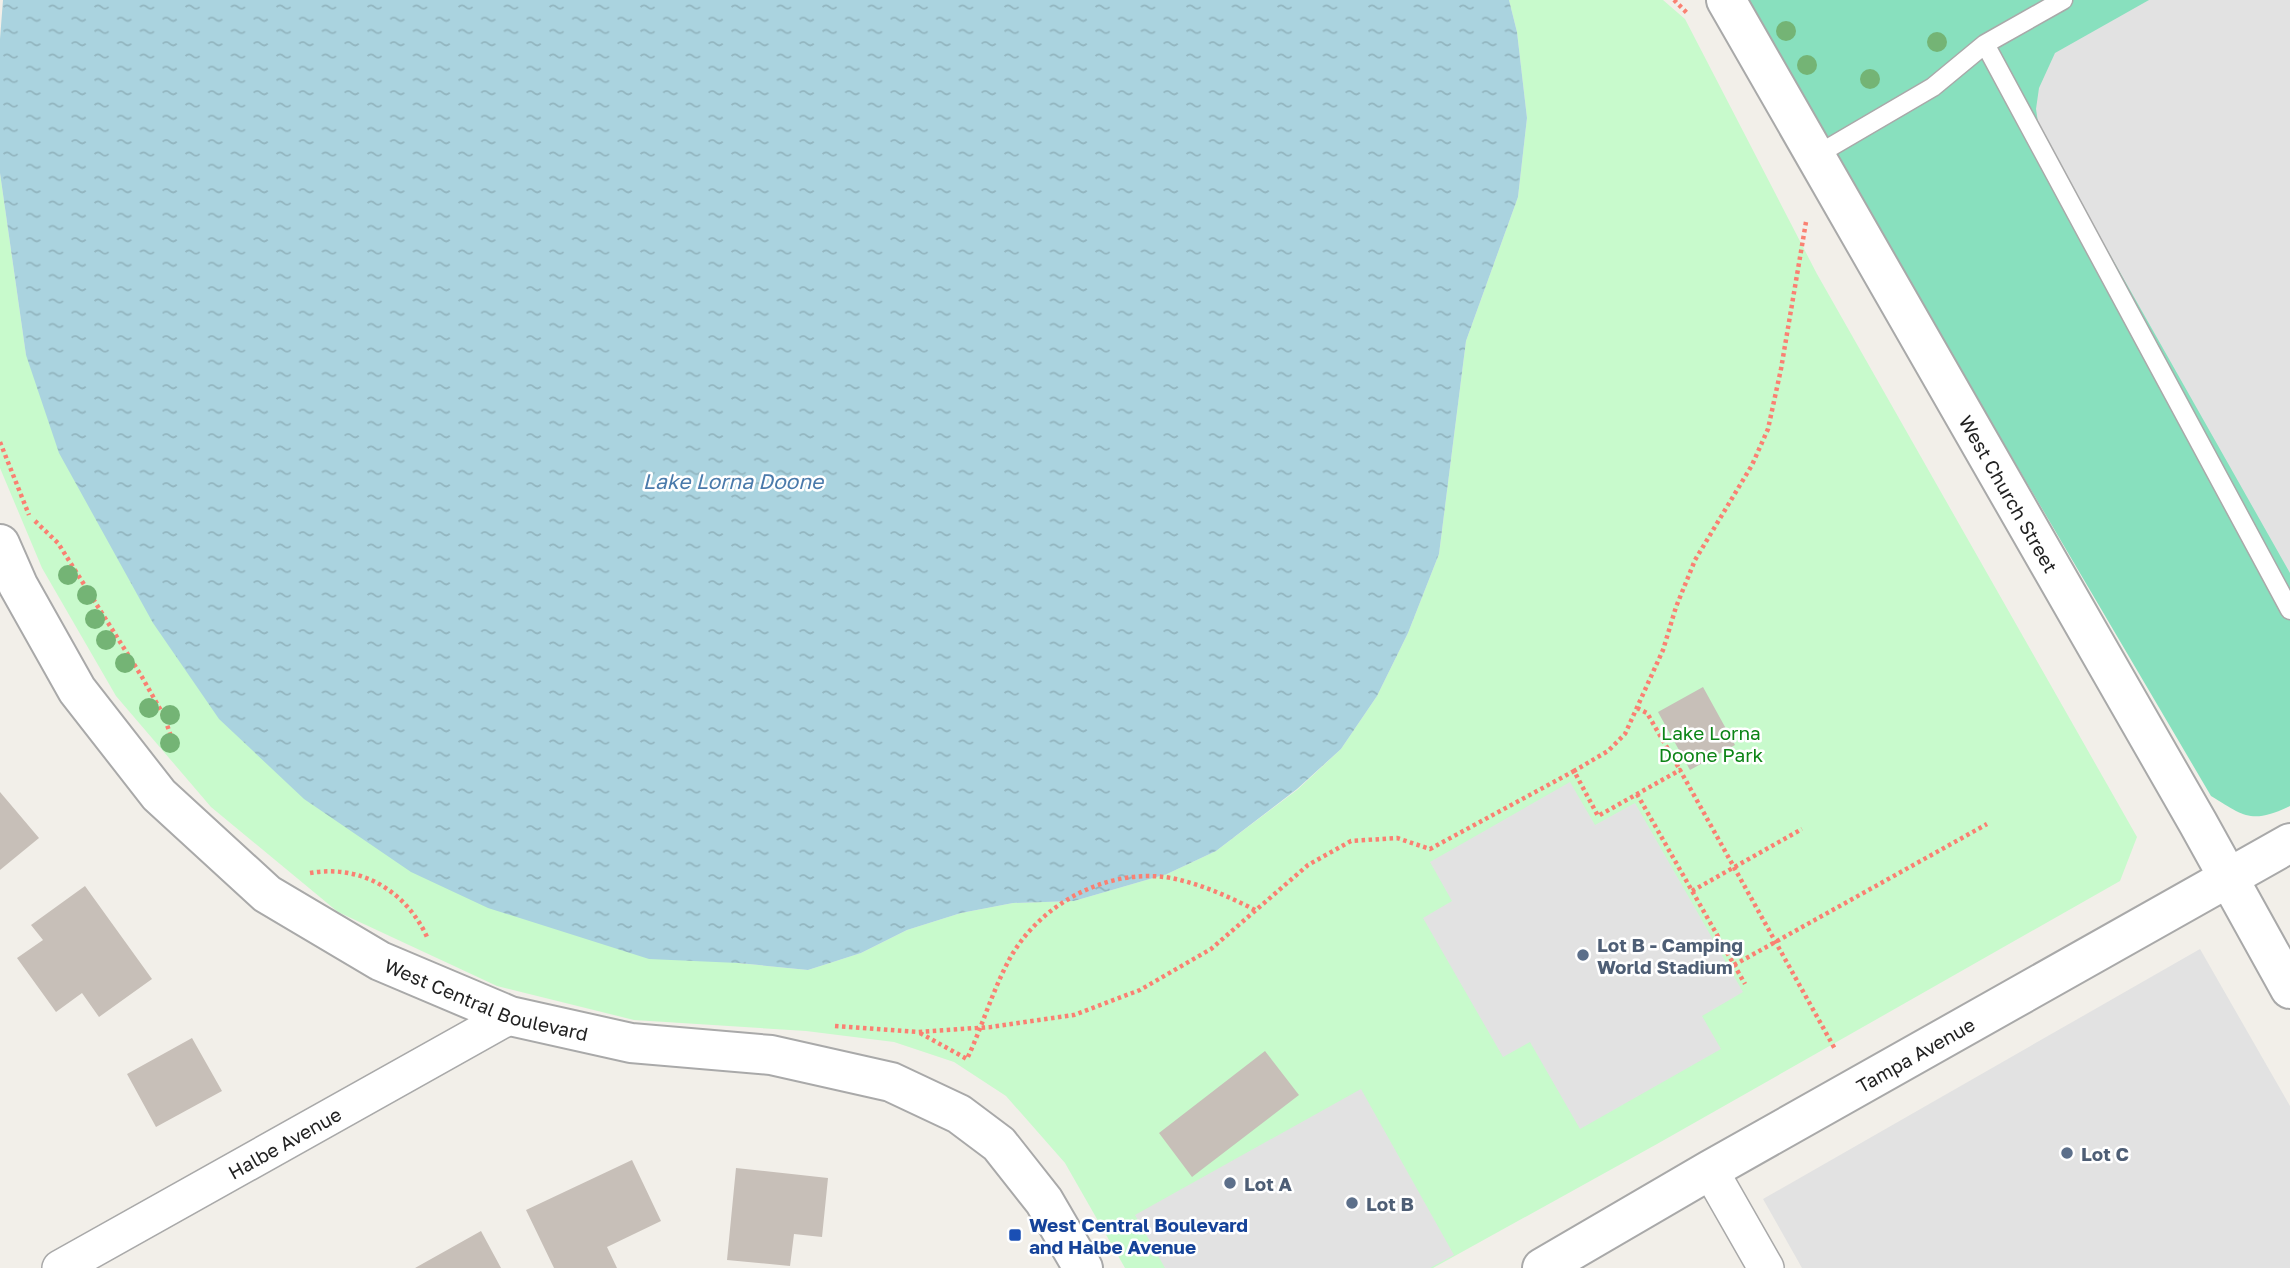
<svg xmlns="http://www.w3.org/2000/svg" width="2290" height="1268" font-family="'Golos Text',sans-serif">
	<defs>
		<pattern id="water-ripples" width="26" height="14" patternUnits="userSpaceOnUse" patternTransform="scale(1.75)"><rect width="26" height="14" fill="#aad3df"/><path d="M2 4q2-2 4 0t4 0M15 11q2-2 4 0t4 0" fill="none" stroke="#92b5bf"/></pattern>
	</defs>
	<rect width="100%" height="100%" fill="#f2efe9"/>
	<!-- park -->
	<path fill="#c8facc" d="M1509 0H1663L1685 19 1817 274 2137 837 2120 881 1657 1144 1433 1268H1125L1065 1163 1006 1096 954 1062 894 1042 806 1031 634 1020 497 986 338 912 211 807 116 696 42 568 0 468V173L26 355 738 963 808 970 861 953 907 930 961 913 1013 903 1074 901 1167 874 1216 851 1297 790 1341 749 1377 696 1408 633 1439 554 1466 341 1518 197 1527 118 1517 32Z"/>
	<!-- pitch -->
	<path fill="#88e0be" d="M1743 0H2290V806C2252 824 2245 817 2211 796Z"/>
	<!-- parking -->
	<path fill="#e2e2e2" d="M2149 0H2290V573L2039 129 2036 109 2039 88 2055 53Z
		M1570 782 1595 825 1635 803 1743 992 1702 1016 1721 1049 1580 1129 1530 1042 1503 1057 1423 918 1452 901 1430 862Z
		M2200 949 2290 1106V1268H1802L1763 1199Z
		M1361 1089 1454 1255 1430 1268H1165L1135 1215Z"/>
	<!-- water -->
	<path fill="url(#water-ripples)" d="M3 0H1509L1517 32 1527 118 1518 197 1466 341 1439 554 1408 633 1377 696 1341 749 1297 789 1216 851 1167 874 1074 901 1013 903 961 913 907 930 861 953 808 970 738 963 649 959 488 908 411 872 304 799 219 719 153 623 59 453 26 355 0 173V39Z"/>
	<!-- building -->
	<path fill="#c7bfb8" d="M1703 687 1735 745 1690 770 1658 712Z
		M0 792 39 838 0 870Z
		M85 886 152 979 99 1017 82 993 56 1012 17 958 43 940 31 925Z
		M192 1038 222 1091 156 1127 127 1074Z
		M1265 1051 1299 1095 1192 1177 1159 1133Z
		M632 1160 661 1221 607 1247 617 1268H554L526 1210Z
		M736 1168 828 1178 822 1237 794 1234 790 1266 727 1260Z
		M481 1231 501 1268H415Z"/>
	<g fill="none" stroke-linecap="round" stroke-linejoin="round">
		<!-- service casing -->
		<g stroke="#a9a9a9" stroke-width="21">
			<path id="service" d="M1985 44 2063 0
				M1815 156 1933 87 1985 44 2290 610"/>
		</g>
		<!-- minor casing -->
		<g stroke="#a9a9a9" stroke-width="38">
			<g id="minor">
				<path d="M1710 1170 1766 1268"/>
				<path id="s1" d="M60 1268 510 1016"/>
			</g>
		</g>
		<!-- tertiary casing -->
		<g stroke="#a9a9a9" stroke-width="42">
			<g id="tertiary">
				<path id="s2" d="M1726 0 2198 823 2290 989"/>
				<path id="s3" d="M0 544 18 585 77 690 159 795 267 894 380 961 510 1016 631 1043 771 1055 891 1082 959 1114 999 1144 1044 1201 1083 1268"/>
				<path id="s4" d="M1542 1268 1710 1170 2290 843"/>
			</g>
		</g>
		<!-- path -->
		<path stroke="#fa8072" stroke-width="4.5" stroke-dasharray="3.5 3.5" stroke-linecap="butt" d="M1674 0 1688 14
			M1806 222 1781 369 1768 429 1752 465 1695 560 1676 607 1663 650 1625 734 1608 751 1574 771 1598 816 1680 770 1835 1049
			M0 442 29 515
			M35 521 58 543 142 677 164 716 176 751
			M1637 708 1647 713 1680 770
			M1637 794 1745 984
			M310 873C361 864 406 891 427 937
			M1692 891 1802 829
			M1734 965 1987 824
			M835 1026 918 1032 991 1027 1074 1015 1140 990 1211 949 1308 865 1351 841 1397 838 1430 849 1574 771
			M920 1033 967 1059C982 1027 992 992 1009 960 1039 904 1108 867 1171 878 1201 884 1230 897 1257 911"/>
		<!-- service -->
		<use href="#service" stroke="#fff" stroke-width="18"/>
		<!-- minor -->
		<use href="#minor" stroke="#fff" stroke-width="35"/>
		<!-- tertiary -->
		<use href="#tertiary" stroke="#fff" stroke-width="38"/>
	</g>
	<!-- trees -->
	<g fill="#74b475">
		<circle cx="1786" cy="31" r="10"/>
		<circle cx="1937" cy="42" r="10"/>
		<circle cx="1807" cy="65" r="10"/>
		<circle cx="1870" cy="79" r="10"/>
		<circle cx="68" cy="575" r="10"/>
		<circle cx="87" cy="595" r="10"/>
		<circle cx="95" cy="619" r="10"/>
		<circle cx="106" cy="640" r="10"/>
		<circle cx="125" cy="663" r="10"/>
		<circle cx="149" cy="708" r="10"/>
		<circle cx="170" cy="715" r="10"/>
		<circle cx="170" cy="743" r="10"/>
	</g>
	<!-- markers -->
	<g fill="#5c6f8a" stroke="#fff" stroke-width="2.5">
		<circle cx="1583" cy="955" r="7"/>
		<circle cx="2067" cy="1153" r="7"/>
		<circle cx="1230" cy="1183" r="7"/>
		<circle cx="1352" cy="1203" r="7"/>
	</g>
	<rect fill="#1a4fb4" stroke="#fff" stroke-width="2.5" x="1008" y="1228" width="14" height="14" rx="3.5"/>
	<g text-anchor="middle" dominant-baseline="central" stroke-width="5" stroke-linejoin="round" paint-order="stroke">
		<!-- street labels -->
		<g font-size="19" fill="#222" stroke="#fff">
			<text stroke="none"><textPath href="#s2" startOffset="569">West Church Street</textPath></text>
			<text stroke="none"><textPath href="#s3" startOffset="690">West Central Boulevard</textPath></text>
			<text stroke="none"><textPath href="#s4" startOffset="430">Tampa Avenue</textPath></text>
			<text stroke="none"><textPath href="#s1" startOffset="257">Halbe Avenue</textPath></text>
		</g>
		<!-- park labels -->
		<g font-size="19" fill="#0c8416" stroke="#fff">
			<text x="1711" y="732">Lake Lorna<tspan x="1711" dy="22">Doone Park</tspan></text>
		</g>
		<!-- service labels -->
		<g font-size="19" font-weight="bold" fill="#4e5e75" stroke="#fff" text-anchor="start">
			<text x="1597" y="944">Lot B - Camping<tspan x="1597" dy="22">World Stadium</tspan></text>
			<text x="2081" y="1153">Lot C</text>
			<text x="1244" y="1183">Lot A</text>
			<text x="1366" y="1203">Lot B</text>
		</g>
		<!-- transit labels -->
		<g font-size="19" font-weight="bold" fill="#164399" stroke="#fff" text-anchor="start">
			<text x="1029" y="1224">West Central Boulevard<tspan x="1029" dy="22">and Halbe Avenue</tspan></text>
		</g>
		<!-- water labels -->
		<g font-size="21" font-style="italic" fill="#4a7aab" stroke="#fff">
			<text x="733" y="481">Lake Lorna Doone</text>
		</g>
	</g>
</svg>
